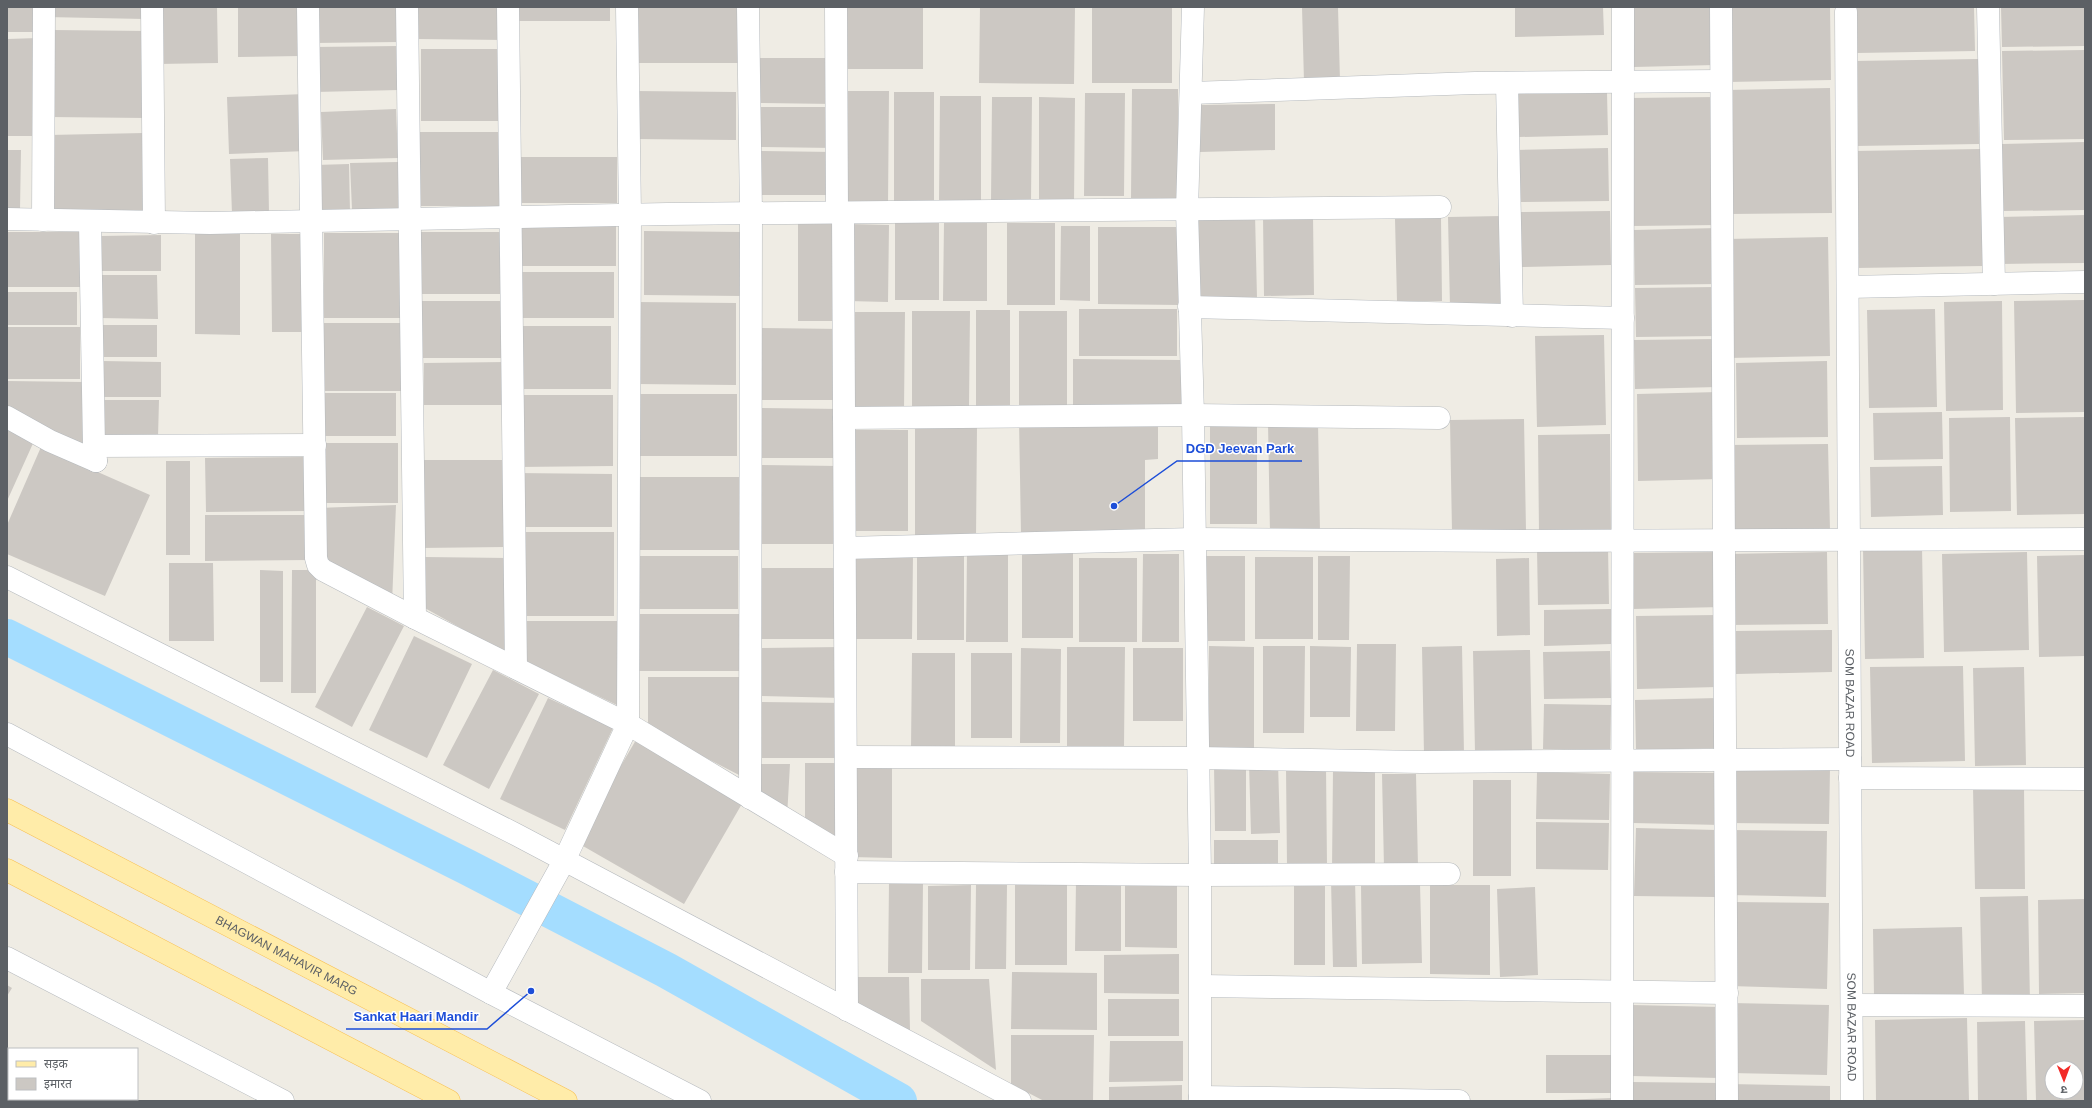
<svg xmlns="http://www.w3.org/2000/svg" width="2092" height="1108" font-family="Helvetica,'Noto Sans Devanagari',sans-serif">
	<rect width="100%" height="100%" fill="#efece4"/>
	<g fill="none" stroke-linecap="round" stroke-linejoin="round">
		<!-- canal -->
		<path stroke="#a4ddff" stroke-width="36" d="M7 637 467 867 666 970 899 1101"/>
	</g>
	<!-- building -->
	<path fill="#ccc8c3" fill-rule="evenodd" d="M7 7H41V32H7Z
		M46 7H146L145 19 46 17Z
		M157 7H217L218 63 158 64Z
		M238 7H300V56L238 57Z
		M313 7H398L399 42 314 43Z
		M418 7H504V40L418 39Z
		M514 7H610V21H514Z
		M634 7H739V63H634Z
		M841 7H923V69H841Z
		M980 7H1075L1074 84 979 83Z
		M1092 7H1172V83H1092Z
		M1302 7H1338L1340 81 1304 82Z
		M1515 7H1603L1604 35 1515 37Z
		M1633 7H1714L1715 65 1634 67Z
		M1727 7H1830L1831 80 1728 82Z
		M1856 7H1974L1975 51 1857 53Z
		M2001 7H2085V46L2002 47Z
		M52 30 147 31 146 118 50 117Z
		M38 38 39 136H7V39Z
		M398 46 399 90 315 92 314 47Z
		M421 49H505V121H421Z
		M2085 50V139L2004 140 2002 51Z
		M755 58H834V104L755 103Z
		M1978 59 1979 144 1855 146 1854 61Z
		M1830 88 1832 213 1729 214 1726 90Z
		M1132 89H1178V198H1131Z
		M634 91 736 92V140L634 139Z
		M843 91H889L888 204 842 203Z
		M894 92H934V205H894Z
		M1085 93H1125L1124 196H1084Z
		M1607 93 1608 135 1519 137 1518 94Z
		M305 94 307 151 229 154 227 97Z
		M940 96H981V204H939Z
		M992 97H1032L1031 202H991Z
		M1039 97 1075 98 1074 203 1039 202Z
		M1717 97 1719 225 1632 226 1629 98Z
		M1275 104V150L1200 152 1199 105Z
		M758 107H834V148L758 147Z
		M396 109 398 158 323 160 321 112Z
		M420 132H506V206H420Z
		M144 133 146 210 52 213 49 135Z
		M2085 142V210L2003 211 2002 144Z
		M1608 148 1609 201 1515 202 1514 150Z
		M1981 149 1983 266 1856 268 1854 151Z
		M7 150H21L20 209H7Z
		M760 151 834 152V195H759Z
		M517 157H617V203H517Z
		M268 158 269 213 232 214 230 159Z
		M398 162 399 208 352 210 350 163Z
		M349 164 350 212 316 213 315 165Z
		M1610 211 1611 265 1521 267 1520 212Z
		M1255 214 1257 298 1198 299 1196 215Z
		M1313 215 1314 295 1264 296 1263 216Z
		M2085 215V263L2000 264 1999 217Z
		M1502 216 1503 306 1450 307 1448 217Z
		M1441 218 1442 301H1397L1395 219Z
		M798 223H842V321H798Z
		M895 223H939V300H895Z
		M944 223H987V301H943Z
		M1007 223H1055V305H1007Z
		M848 224 889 225 888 302 848 301Z
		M518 226H616V266H518Z
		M1061 226H1090V301L1060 300Z
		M1098 227H1179V305L1098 304Z
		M1718 228 1719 284 1635 285 1634 230Z
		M240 231V335L195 334V232Z
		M644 231 742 232V296L644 295Z
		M7 232H80V287H7Z
		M415 232H506L505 294H415Z
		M324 233H401V318H324Z
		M271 234H307V332H272Z
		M161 235V271H100L101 236Z
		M1828 237 1830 356 1727 358 1725 239Z
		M519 272H614V318H519Z
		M100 275H157L158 319 100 318Z
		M1716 287 1717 336 1636 337 1635 288Z
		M7 292H77V325H7Z
		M2085 300V412L2016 413 2014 301Z
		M419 301H503V358H419Z
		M2002 301 2003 410 1946 411 1944 302Z
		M637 302 736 303V385L636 384Z
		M1079 309H1177V356H1079Z
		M1935 309 1937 407 1869 408 1867 310Z
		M976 310H1010V410H976Z
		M912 311H970L969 406H912Z
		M1019 311H1067V412L1019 411Z
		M851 312H905L904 410H851Z
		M324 323H401V391H324Z
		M102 325H157V357H102Z
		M514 326H611V389H514Z
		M7 327H80V379H7Z
		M757 328 842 329V400H757Z
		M1604 335 1606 425 1537 427 1535 336Z
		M1717 339 1718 387 1635 389 1634 340Z
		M1073 359 1181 360V408H1073Z
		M102 361 161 362V397H102Z
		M1827 361 1828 437 1737 438 1736 363Z
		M506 362 507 405H424V363Z
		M7 381 84 382 88 453 7 413Z
		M1719 392 1720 479 1638 481 1637 394Z
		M319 393H396V436H319Z
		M637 394H737V456H637Z
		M517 395H613V466L518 467Z
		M100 400H159L158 437H100Z
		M759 408 841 409V458H759Z
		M1942 412 1943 459 1874 460 1873 413Z
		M1210 416H1257V524H1210Z
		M2010 417 2011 511 1950 512 1949 418Z
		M2085 417V514L2017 515 2015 418Z
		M1524 419 1526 531 1452 532 1450 420Z
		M1019 420H1158V459L1145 460V535L1021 534Z
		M1268 423H1318L1320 532 1270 533Z
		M7 427 35 439 7 501Z
		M915 427H977L976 539H915Z
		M851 430H908V531H851Z
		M1610 434 1611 532 1539 533 1538 435Z
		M324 443H398V503H323Z
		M1828 444 1830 530 1730 532 1728 445Z
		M41 447 150 495 105 596 7 554V525Z
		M305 457 306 511 206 512 205 458Z
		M419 460H505V547L419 548Z
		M166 461H190V555H166Z
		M759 465 839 466 838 544H759Z
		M1942 466 1943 515 1871 517 1870 467Z
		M515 473 612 474V527H516Z
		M636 477H739V550H636Z
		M396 505 392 603 321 564 318 508Z
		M205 515H308V560L205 561Z
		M516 532H614V616H516Z
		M1608 547 1609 604 1538 605 1537 549Z
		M1922 547 1924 658 1865 659 1863 548Z
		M1008 549V642H966L967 550Z
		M1721 552 1722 607 1632 609 1631 553Z
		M1827 552 1828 624 1728 625 1727 554Z
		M2027 552 2029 650 1944 652 1942 554Z
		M1022 553H1073V638H1022Z
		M1143 554H1179V642H1142Z
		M852 555H913L912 639H852Z
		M2085 555V656L2039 657 2037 556Z
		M638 556H738V609H638Z
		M917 556H964V640H917Z
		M1205 556H1245V641H1205Z
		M1318 556H1350L1349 640H1318Z
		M425 557 508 558 507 654 423 607Z
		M1255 557H1313V639H1255Z
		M1079 558H1137V642H1079Z
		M1529 558 1530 635 1497 636 1496 559Z
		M169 563H213L214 641H169Z
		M756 568H840V639H756Z
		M260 570 283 571V682H260Z
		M292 570H316V693H291Z
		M367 607 404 626 352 727 315 707Z
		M1611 609V644L1544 646V610Z
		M638 614H741V671H638Z
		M1717 615 1718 687 1637 689 1636 616Z
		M525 621H618L621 707 525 661Z
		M1832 630V672L1736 674 1735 631Z
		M414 636 472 664 427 758 369 730Z
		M1357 644H1396L1395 731H1356Z
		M1209 646 1254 647V751H1209Z
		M1263 646H1305L1304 733H1263Z
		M1310 646 1351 647 1350 717H1310Z
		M1462 646 1464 754 1424 755 1422 647Z
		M841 647 842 698 762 696V648Z
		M1067 647H1125L1124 746H1067Z
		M1021 648 1061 649 1060 743H1020Z
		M1133 648H1183V721H1133Z
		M1530 650 1532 752 1475 753 1473 651Z
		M1610 651 1611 698 1544 699 1543 652Z
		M912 653H955V748H911Z
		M971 653H1012V738H971Z
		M1963 666 1965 761 1872 763 1870 667Z
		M2024 667 2026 765 1975 766 1973 668Z
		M493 670 539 694 489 789 443 765Z
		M648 677H740L741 776 648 728Z
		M548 698 613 728 565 830 500 799Z
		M1718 698 1719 748 1636 750 1635 700Z
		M762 702 845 703V758H762Z
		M1544 704 1611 705 1610 750 1543 749Z
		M636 740 743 802 684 904 576 842Z
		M1278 762 1280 833 1251 834 1249 763Z
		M805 763H842L843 842 805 821Z
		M760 764H790L787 817 756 792Z
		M852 764H892V858L852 857Z
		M1214 765H1246V831H1215Z
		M1326 767 1327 866H1287L1286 768Z
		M1728 767 1830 769 1829 824 1727 823Z
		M1333 770 1375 771V869H1332Z
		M1537 772 1610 774 1609 820 1536 819Z
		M1634 772 1722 773 1721 825 1633 823Z
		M1382 774H1416L1418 867 1384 868Z
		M1473 780H1511V876H1473Z
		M2024 786 2025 889H1975L1973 787Z
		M1536 822 1609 823 1608 870 1536 869Z
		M1636 828 1717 830 1716 897 1634 896Z
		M1729 830 1827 831 1826 897 1728 895Z
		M1214 840H1278V865H1214Z
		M1294 879H1325V965H1294Z
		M1355 879 1357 967H1333L1331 880Z
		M1076 881H1121V951H1075Z
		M889 882H923L922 973H888Z
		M1015 882 1067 883V965H1015Z
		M1125 884H1177V948L1125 947Z
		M1420 884 1422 963 1362 964 1361 885Z
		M971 885 970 970H928V886Z
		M976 885H1007L1006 969H975Z
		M1430 885H1490V975L1430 974Z
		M1535 887 1538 975 1500 977 1497 889Z
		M2028 896 2030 1003H1982L1980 897Z
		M2085 899V993L2039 994 2038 900Z
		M1732 902 1829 903 1827 989 1730 986Z
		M1962 927 1964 995 1874 997 1873 929Z
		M1179 954V994L1104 993V955Z
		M1012 972 1097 973V1030L1011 1029Z
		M853 977H909L910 1031 853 1007Z
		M921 979H989L996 1070 921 1021Z
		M7 985 12 988 7 996Z
		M1108 999H1179V1036H1108Z
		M1731 1003 1829 1005 1827 1075 1730 1073Z
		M1632 1005 1720 1007 1719 1078 1631 1076Z
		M1967 1018 1969 1101H1876L1875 1020Z
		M2085 1020V1101H2036L2034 1021ZM2052 1068H2076V1092H2052Z
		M2025 1021 2027 1101H1978L1977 1022Z
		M1011 1035H1094L1093 1101H1044L1011 1084Z
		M1110 1041H1183V1081L1109 1082Z
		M1546 1055H1611V1093H1546Z
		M1631 1082 1721 1083V1101H1630Z
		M1729 1084 1830 1086V1101H1729Z
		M1182 1085V1101H1109V1087Z
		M1612 1098V1101H1561V1100Z"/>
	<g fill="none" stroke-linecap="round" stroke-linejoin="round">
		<!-- minor casing -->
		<g stroke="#b6babe" stroke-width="23">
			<g id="minor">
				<path d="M152 7 154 223"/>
				<path d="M308 7 316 558 318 565 323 570 415 618 628 724 847 856"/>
				<path d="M407 7 415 618"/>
				<path d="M508 7 516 668"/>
				<path d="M748 7 751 213 750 798"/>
				<path d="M836 7 837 212"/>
				<path d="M1193 7 1187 210 1193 415 1200 875V1101"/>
				<path d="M1721 7 1727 1101"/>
				<path d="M1988 7 1994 284"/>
				<path id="s1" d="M1846 12 1852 1101"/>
				<path d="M1507 83 1512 316"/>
				<path d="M1191 93 1475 83 1721 81"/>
				<path d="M843 212 847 1010"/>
				<path d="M7 219 210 223 667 214 1440 207"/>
				<path d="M43 220 44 7"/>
				<path d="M90 222 94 446 96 461"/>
				<path d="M1848 287 2085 282"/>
				<path d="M1189 307 1623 318"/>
				<path d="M7 417 50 441 96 461"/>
				<path d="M844 418 1193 415 1439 418"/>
				<path d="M94 446 315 445"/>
				<path d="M845 548 1194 539 1524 541 2085 539"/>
				<path d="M7 577 517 835 1020 1101"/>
				<path d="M7 734 491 993 700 1101"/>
				<path d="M846 757 1198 758 1421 762 1850 759"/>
				<path d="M1850 778 2085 779"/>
				<path d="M846 872 1200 875 1449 874"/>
				<path d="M7 958 283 1101"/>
				<path d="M1201 986 1727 993"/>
				<path d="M491 993 564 861 628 724 630 215 627 7"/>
				<path d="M1852 1005 2085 1006"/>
				<path d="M1200 1097 1459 1101"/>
				<path d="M1622 1101 1623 7"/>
			</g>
		</g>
		<!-- primary casing -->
		<g stroke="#f8c053" stroke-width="23">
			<g id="primary">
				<path id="s2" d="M7 810 566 1101"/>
				<path d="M7 870 449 1101"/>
			</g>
		</g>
		<!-- minor -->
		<use href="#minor" stroke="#fff" stroke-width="22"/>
		<!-- primary -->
		<use href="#primary" stroke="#ffeca9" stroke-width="22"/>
	</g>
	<g text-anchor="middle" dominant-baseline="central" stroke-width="3" stroke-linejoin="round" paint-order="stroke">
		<!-- street labels -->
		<g font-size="12" fill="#5c6065" stroke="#fff">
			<text stroke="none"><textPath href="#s1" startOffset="691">SOM BAZAR ROAD</textPath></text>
			<text stroke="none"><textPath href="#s2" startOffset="315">BHAGWAN MAHAVIR MARG</textPath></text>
			<text stroke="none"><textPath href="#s1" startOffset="1015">SOM BAZAR ROAD</textPath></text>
		</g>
	</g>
	<!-- callouts -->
	<path fill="none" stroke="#1d4ed8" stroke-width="1.5" d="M1114 506L1177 461H1302M531 991L487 1029H346"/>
	<g fill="#1d4ed8" stroke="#fff" stroke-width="1.5">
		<circle cx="1114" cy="506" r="4"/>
		<circle cx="531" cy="991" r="4"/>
	</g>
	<g font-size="13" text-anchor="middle" font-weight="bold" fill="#1d4ed8" stroke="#fff" stroke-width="3" stroke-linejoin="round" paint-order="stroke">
		<text x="1240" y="453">DGD Jeevan Park</text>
		<text x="416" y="1021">Sankat Haari Mandir</text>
	</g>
	<!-- border -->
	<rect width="2092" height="1108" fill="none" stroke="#5c6065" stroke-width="16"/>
	<!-- legend -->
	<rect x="8" y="1048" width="130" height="52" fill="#ffffff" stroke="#bebfc1"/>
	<rect x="16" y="1061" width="20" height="6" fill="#ffeca9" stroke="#bebfc1"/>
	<text x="44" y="1068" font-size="12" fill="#5c6065">सड़क</text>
	<rect x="16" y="1078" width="20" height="12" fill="#ccc8c3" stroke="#bebfc1"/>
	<text x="44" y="1088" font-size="12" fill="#5c6065">इमारत</text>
	<!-- north arrow -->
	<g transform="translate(2064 1080) rotate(179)"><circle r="19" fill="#ffffff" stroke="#bebfc1"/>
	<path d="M0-3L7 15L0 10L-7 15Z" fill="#f22a27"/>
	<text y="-6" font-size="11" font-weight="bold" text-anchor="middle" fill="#5c6065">उ</text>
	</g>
</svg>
